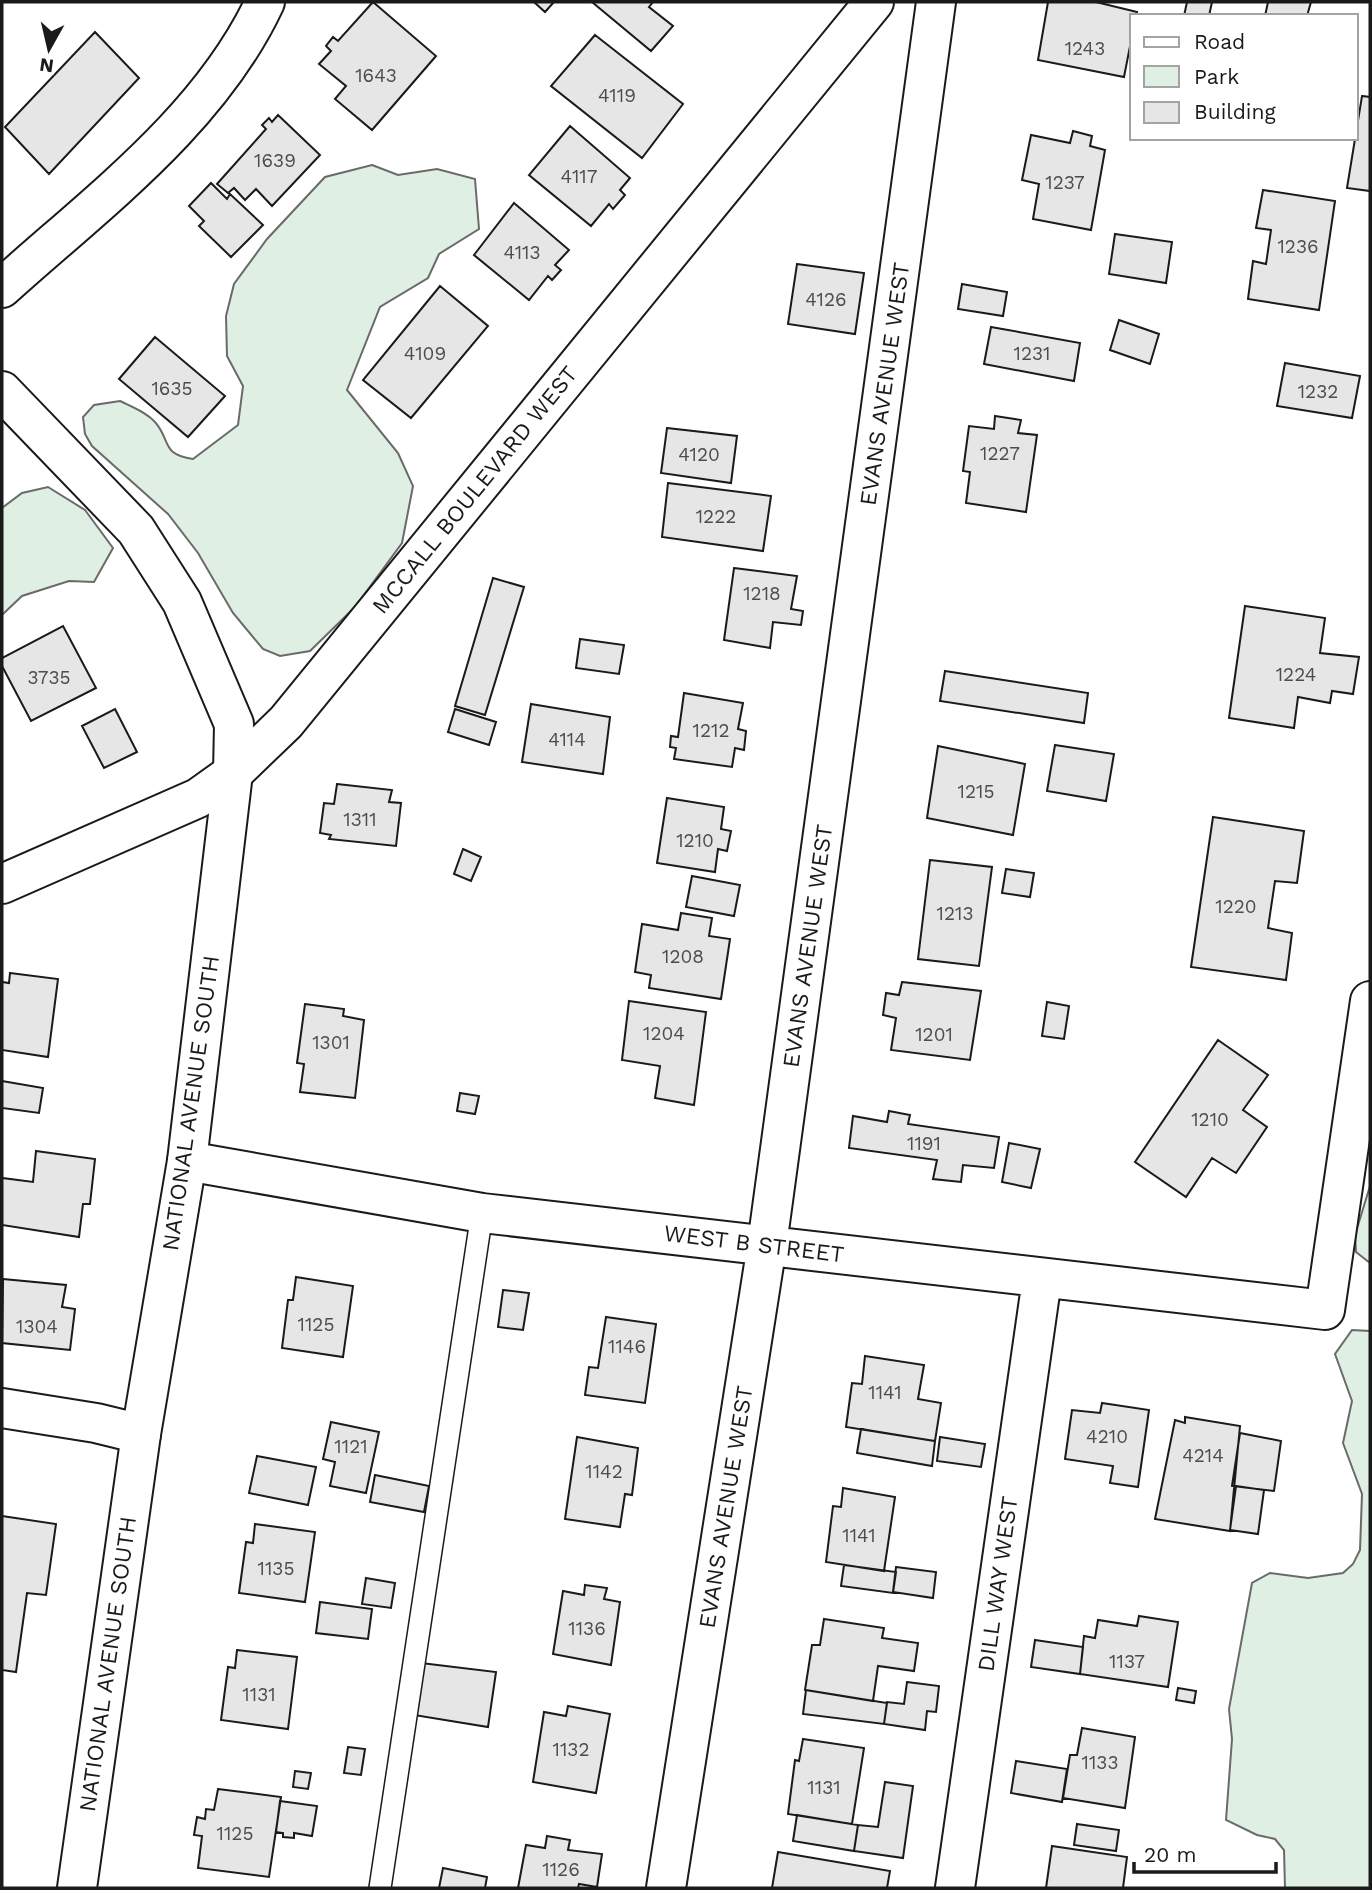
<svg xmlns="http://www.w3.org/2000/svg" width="1372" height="1890" font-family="'Work Sans',sans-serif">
	<rect width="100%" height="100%" fill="#fff"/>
	<!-- green -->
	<path fill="#e0efe3" stroke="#6a6a6a" stroke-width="2" d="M372 165 398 175 437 169 475 179 479 229 439 254 428 278 380 307 347 390 398 453 413 486 402 543 355 607 310 651 280 656 263 649 233 613 198 553 168 514 92 446 85 434 83 417 94 405 120 401C132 407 146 412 155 422 171 440 161 455 193 459L238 425 243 386 227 356 226 316 234 284 267 239 325 177Z
		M48 487 85 510 113 548 94 582 69 581 22 596 2 615V508L22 493Z
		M1370 1186V1263L1356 1252 1355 1235Z
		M1352 1330 1370 1331V1888H1285L1284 1850 1275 1839 1257 1835 1226 1820 1232 1739 1229 1709 1252 1583 1270 1573 1308 1578 1343 1573 1353 1564 1360 1550 1362 1494 1343 1443 1352 1401 1335 1354Z"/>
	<!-- building -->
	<path fill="#e6e6e6" stroke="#1a1a1a" stroke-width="2" d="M373 2 436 56 372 130 335 99 346 86 319 64 331 51 326 46 333 37 338 41Z
		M534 2H554L545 12Z
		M592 2H653L649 7 673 26 651 51Z
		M1048 2H1096L1137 12 1136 16H1132V36L1124 77 1038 60Z
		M1187 2H1212L1209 16H1184Z
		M1268 2H1311L1307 16H1265Z
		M95 32 139 78 49 174 5 127Z
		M595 35 683 104 642 158 551 86Z
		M1362 96 1370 97V191L1347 188Z
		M278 115 320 155 272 206 256 189 245 200 234 188 228 193 217 184 266 129 262 125 269 118 272 122Z
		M570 126 630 178 620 190 625 195 613 209 609 204 591 226 529 175Z
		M1073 131 1092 136 1090 146 1105 150 1091 230 1033 219 1039 184 1022 180 1031 135 1070 143Z
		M211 183 227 199 230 194 263 225 231 257 199 226 204 221 189 206Z
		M1263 190 1335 201 1319 310 1248 299 1253 261 1266 264 1271 230 1256 228Z
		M514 203 569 250 555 265 561 270 552 280 548 276 529 300 474 255Z
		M1115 234 1172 242 1166 283 1109 274Z
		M797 264 864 273 855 334 788 324Z
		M962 284 1007 292 1003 316 958 309Z
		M440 286 488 326 411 418 363 380Z
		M1119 320 1159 334 1150 364 1110 350Z
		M991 327 1080 343 1074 381 984 364Z
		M155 337 225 396 188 437 119 379Z
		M1285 363 1360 376 1352 418 1277 406Z
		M995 416 1021 420 1018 433 1037 435 1026 512 966 503 970 472 963 471 969 426 994 429Z
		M667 428 737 436 731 483 661 473Z
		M668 483 771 496 763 551 662 537Z
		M734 568 797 576 791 609 803 611 801 625 773 622 770 648 724 640Z
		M493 578 524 587 485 715 455 706Z
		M1245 606 1325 618 1320 653 1359 657 1353 694 1332 691 1330 703 1298 697 1294 728 1229 718Z
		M63 626 96 688 31 721 2 666V658Z
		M580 639 624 645 619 674 576 668Z
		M945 671 1088 693 1084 723 940 701Z
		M684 693 743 703 738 729 746 731 744 750 735 748 732 767 674 759 676 748 670 747 671 736 678 737Z
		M531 704 610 717 603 774 522 762Z
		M115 709 137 752 104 768 82 726Z
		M455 709 496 722 489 745 448 732Z
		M1055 745 1114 754 1106 801 1047 791Z
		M938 746 1025 764 1013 835 927 818Z
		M337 784 392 790 389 802 401 803 396 846 329 839 331 835 320 833 324 803 334 804Z
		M667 798 724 807 721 829 731 831 727 851 718 849 715 872 657 863Z
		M1213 817 1304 831 1297 883 1275 881 1268 928 1292 933 1286 980 1191 967Z
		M463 849 481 857 471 881 454 874Z
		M930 860 992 867 979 966 918 959Z
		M1006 869 1034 873 1030 897 1002 893Z
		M692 876 740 885 734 916 686 907Z
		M681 913 712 918 709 936 730 939 721 999 649 988 651 975 635 972 642 924 678 930Z
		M10 973 58 979 48 1057 2 1050V982L9 983Z
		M902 982 981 991 970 1060 891 1050 896 1018 883 1015 886 993 899 995Z
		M629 1001 706 1012 694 1105 655 1098 660 1066 622 1060Z
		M1047 1002 1069 1006 1064 1039 1042 1036Z
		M305 1004 344 1009 343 1016 364 1020 355 1098 300 1092 304 1064 297 1063Z
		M1218 1040 1268 1075 1243 1110 1267 1127 1236 1173 1212 1158 1186 1197 1135 1162Z
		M2 1081 43 1088 39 1113 2 1108Z
		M460 1093 479 1096 475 1114 457 1111Z
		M889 1111 910 1115 908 1124 999 1137 994 1168 963 1165 961 1182 933 1179 937 1160 849 1148 853 1116 887 1122Z
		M1009 1143 1040 1149 1031 1188 1002 1182Z
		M36 1151 95 1159 90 1204H83L79 1237 2 1225V1178L33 1182Z
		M296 1277 353 1286 343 1357 282 1348 288 1300H293Z
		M3 1279 66 1285 62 1307 75 1309 70 1350 2 1343Z
		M503 1290 529 1293 523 1330 498 1327Z
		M606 1317 656 1324 645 1403 585 1395 589 1367 598 1368Z
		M865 1356 924 1365 918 1399 941 1403 935 1441 846 1427 852 1383 862 1384Z
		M1102 1403 1149 1410 1138 1487 1110 1483 1113 1466 1065 1459 1072 1410 1100 1413Z
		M1185 1417 1240 1426 1230 1531 1155 1519 1175 1420 1185 1423Z
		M331 1422 379 1432 366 1493 330 1486 335 1462 323 1459Z
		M861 1429 935 1441 932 1466 857 1453Z
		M1240 1433 1281 1441 1274 1491 1232 1486Z
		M577 1437 638 1448 632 1495 625 1494 620 1527 565 1519Z
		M940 1437 985 1444 981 1467 937 1461Z
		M257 1456 316 1467 308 1505 249 1493Z
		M375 1475 429 1486 424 1512 370 1502Z
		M1236 1486 1264 1490 1258 1534 1230 1530Z
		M843 1488 895 1497 884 1571 826 1562 833 1506 841 1507Z
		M2 1516 56 1524 46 1595 27 1593 16 1672 2 1670Z
		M255 1524 315 1532 305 1602 239 1593 246 1542 253 1543Z
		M844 1565 896 1572 893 1593 841 1586Z
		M896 1567 936 1572 933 1598 893 1592Z
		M366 1578 395 1583 391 1608 362 1604Z
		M585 1585 607 1588 604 1599 620 1602 611 1665 553 1654 563 1591 584 1595Z
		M320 1602 372 1609 368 1639 316 1633Z
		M1139 1616 1178 1622 1168 1687 1080 1674 1084 1636 1095 1638 1098 1620 1137 1626Z
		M824 1619 884 1628 882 1638 918 1643 914 1671 878 1666 873 1701 805 1690 812 1645H820Z
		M1035 1640 1083 1647 1080 1674 1031 1667Z
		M237 1650 297 1657 288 1729 221 1720 228 1667 235 1668Z
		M421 1663 496 1672 488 1727 414 1715Z
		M907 1682 939 1686 936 1712 927 1711 925 1730 884 1724 887 1702 904 1704Z
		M1178 1688 1196 1691 1194 1703 1176 1700Z
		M806 1690 887 1703 884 1724 803 1714Z
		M568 1706 610 1714 596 1793 533 1782 544 1712 566 1716Z
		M1082 1728 1135 1737 1125 1808 1063 1798 1070 1755H1077Z
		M803 1739 864 1748 852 1824 788 1814 795 1760 799 1761Z
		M348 1747 365 1749 361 1775 344 1773Z
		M1016 1761 1067 1769 1062 1802 1011 1793Z
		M295 1771 311 1773 308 1789 293 1787Z
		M885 1782 913 1786 903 1858 854 1851 858 1825 878 1827Z
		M218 1789 281 1797 269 1877 198 1868 202 1836 194 1835 197 1817 205 1819 206 1809 214 1810Z
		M280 1801 317 1806 312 1836 294 1833V1838L283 1837V1833L276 1832Z
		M797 1815 858 1825 854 1851 793 1841Z
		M1077 1824 1119 1830 1116 1851 1074 1845Z
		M547 1836 570 1840 568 1850 602 1854 597 1887 579 1884 578 1888H518L526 1845 545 1848Z
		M1052 1846 1127 1857 1123 1888H1046Z
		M778 1852 890 1871 887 1888H772Z
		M443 1868 487 1877 485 1888H439Z"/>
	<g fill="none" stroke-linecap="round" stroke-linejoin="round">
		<!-- lane casing -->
		<g stroke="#1a1a1a" stroke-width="24">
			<path id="lane" d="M380 1888 482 1213"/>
		</g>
		<!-- street casing -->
		<g stroke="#1a1a1a" stroke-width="42">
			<path id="street" d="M2 288C96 203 210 120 265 2
				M2 884 198 798 233 773 286 722 874 2
				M187 1161 482 1213 1325 1310 1370 1001
				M2 1408 96 1423 141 1434
				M666 1888 767 1245 936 2
				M955 1888 1042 1279"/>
		</g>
		<!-- secondary casing -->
		<g stroke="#1a1a1a" stroke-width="42">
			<path id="secondary" d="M2 391 136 530 182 602 234 724 233 773 187 1161 141 1434 77 1888"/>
		</g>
		<!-- lane -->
		<use href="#lane" stroke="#fff" stroke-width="21"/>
		<!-- street -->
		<use href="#street" stroke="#fff" stroke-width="38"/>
		<!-- secondary -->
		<use href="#secondary" stroke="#fff" stroke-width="38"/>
	</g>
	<g text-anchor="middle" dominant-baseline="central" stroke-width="5" stroke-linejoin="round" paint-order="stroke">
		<!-- number labels -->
		<g font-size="19" fill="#4d4d4d">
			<text x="1085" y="48">1243</text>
			<text x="376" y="75">1643</text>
			<text x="617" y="95">4119</text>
			<text x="275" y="160">1639</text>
			<text x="579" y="176">4117</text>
			<text x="1065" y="182">1237</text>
			<text x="1298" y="246">1236</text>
			<text x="522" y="252">4113</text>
			<text x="826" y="299">4126</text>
			<text x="425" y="353">4109</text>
			<text x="1032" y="353">1231</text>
			<text x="172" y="388">1635</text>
			<text x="1318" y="391">1232</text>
			<text x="1000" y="453">1227</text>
			<text x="699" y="454">4120</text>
			<text x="716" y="516">1222</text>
			<text x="762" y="593">1218</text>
			<text x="1296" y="674">1224</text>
			<text x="49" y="677">3735</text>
			<text x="711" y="730">1212</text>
			<text x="567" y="739">4114</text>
			<text x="976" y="791">1215</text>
			<text x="360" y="819">1311</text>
			<text x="695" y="840">1210</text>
			<text x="1236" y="906">1220</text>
			<text x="955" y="913">1213</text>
			<text x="683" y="956">1208</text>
			<text x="664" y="1033">1204</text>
			<text x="934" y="1034">1201</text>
			<text x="331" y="1042">1301</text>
			<text x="1210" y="1119">1210</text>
			<text x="924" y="1143">1191</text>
			<text x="316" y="1324">1125</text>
			<text x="37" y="1326">1304</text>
			<text x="627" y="1346">1146</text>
			<text x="885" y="1392">1141</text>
			<text x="1107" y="1436">4210</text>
			<text x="351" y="1446">1121</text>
			<text x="1203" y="1455">4214</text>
			<text x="604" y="1471">1142</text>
			<text x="859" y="1535">1141</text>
			<text x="276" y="1568">1135</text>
			<text x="587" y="1628">1136</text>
			<text x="1127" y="1661">1137</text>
			<text x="259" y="1694">1131</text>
			<text x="571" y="1749">1132</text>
			<text x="1100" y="1762">1133</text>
			<text x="824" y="1787">1131</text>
			<text x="235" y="1833">1125</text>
			<text x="561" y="1869">1126</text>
		</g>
		<!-- street labels -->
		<g font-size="23" fill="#1a1a1a" stroke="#fff">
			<text transform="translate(885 384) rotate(-82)">EVANS AVENUE WEST</text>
			<text transform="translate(475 490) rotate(-51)">MCCALL BOULEVARD WEST</text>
			<text transform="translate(808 946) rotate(-82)">EVANS AVENUE WEST</text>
			<text transform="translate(191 1103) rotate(-82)">NATIONAL AVENUE SOUTH</text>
			<text transform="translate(754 1244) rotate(7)">WEST B STREET</text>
			<text transform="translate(726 1507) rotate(-81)">EVANS AVENUE WEST</text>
			<text transform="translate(998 1584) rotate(-82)">DILL WAY WEST</text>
			<text transform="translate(108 1664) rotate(-82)">NATIONAL AVENUE SOUTH</text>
		</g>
	</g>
	<!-- border -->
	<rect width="1372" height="1890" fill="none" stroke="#1a1a1a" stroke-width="7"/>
	<!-- legend -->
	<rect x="1130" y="14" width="228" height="126" fill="#ffffff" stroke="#a3a3a3" stroke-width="2"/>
	<rect x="1144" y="37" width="35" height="10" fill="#ffffff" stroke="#a3a3a3" stroke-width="2"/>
	<text x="1194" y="49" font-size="21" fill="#1a1a1a">Road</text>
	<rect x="1144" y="66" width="35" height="21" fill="#e0efe3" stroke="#a3a3a3" stroke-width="2"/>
	<text x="1194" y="84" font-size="21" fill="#1a1a1a">Park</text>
	<rect x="1144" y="102" width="35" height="21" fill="#e6e6e6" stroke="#a3a3a3" stroke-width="2"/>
	<text x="1194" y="119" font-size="21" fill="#1a1a1a">Building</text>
	<!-- north arrow -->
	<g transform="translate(49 49) rotate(188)" stroke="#ffffff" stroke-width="5" paint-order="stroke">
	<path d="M0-5L12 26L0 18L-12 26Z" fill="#1a1a1a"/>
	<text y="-10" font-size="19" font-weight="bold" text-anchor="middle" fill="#1a1a1a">N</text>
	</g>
	<!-- scale -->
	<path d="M1134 1862v10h142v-10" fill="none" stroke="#1a1a1a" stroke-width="3.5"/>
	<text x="1144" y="1862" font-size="21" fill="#1a1a1a" stroke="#ffffff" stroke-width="5" paint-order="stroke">20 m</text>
</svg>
